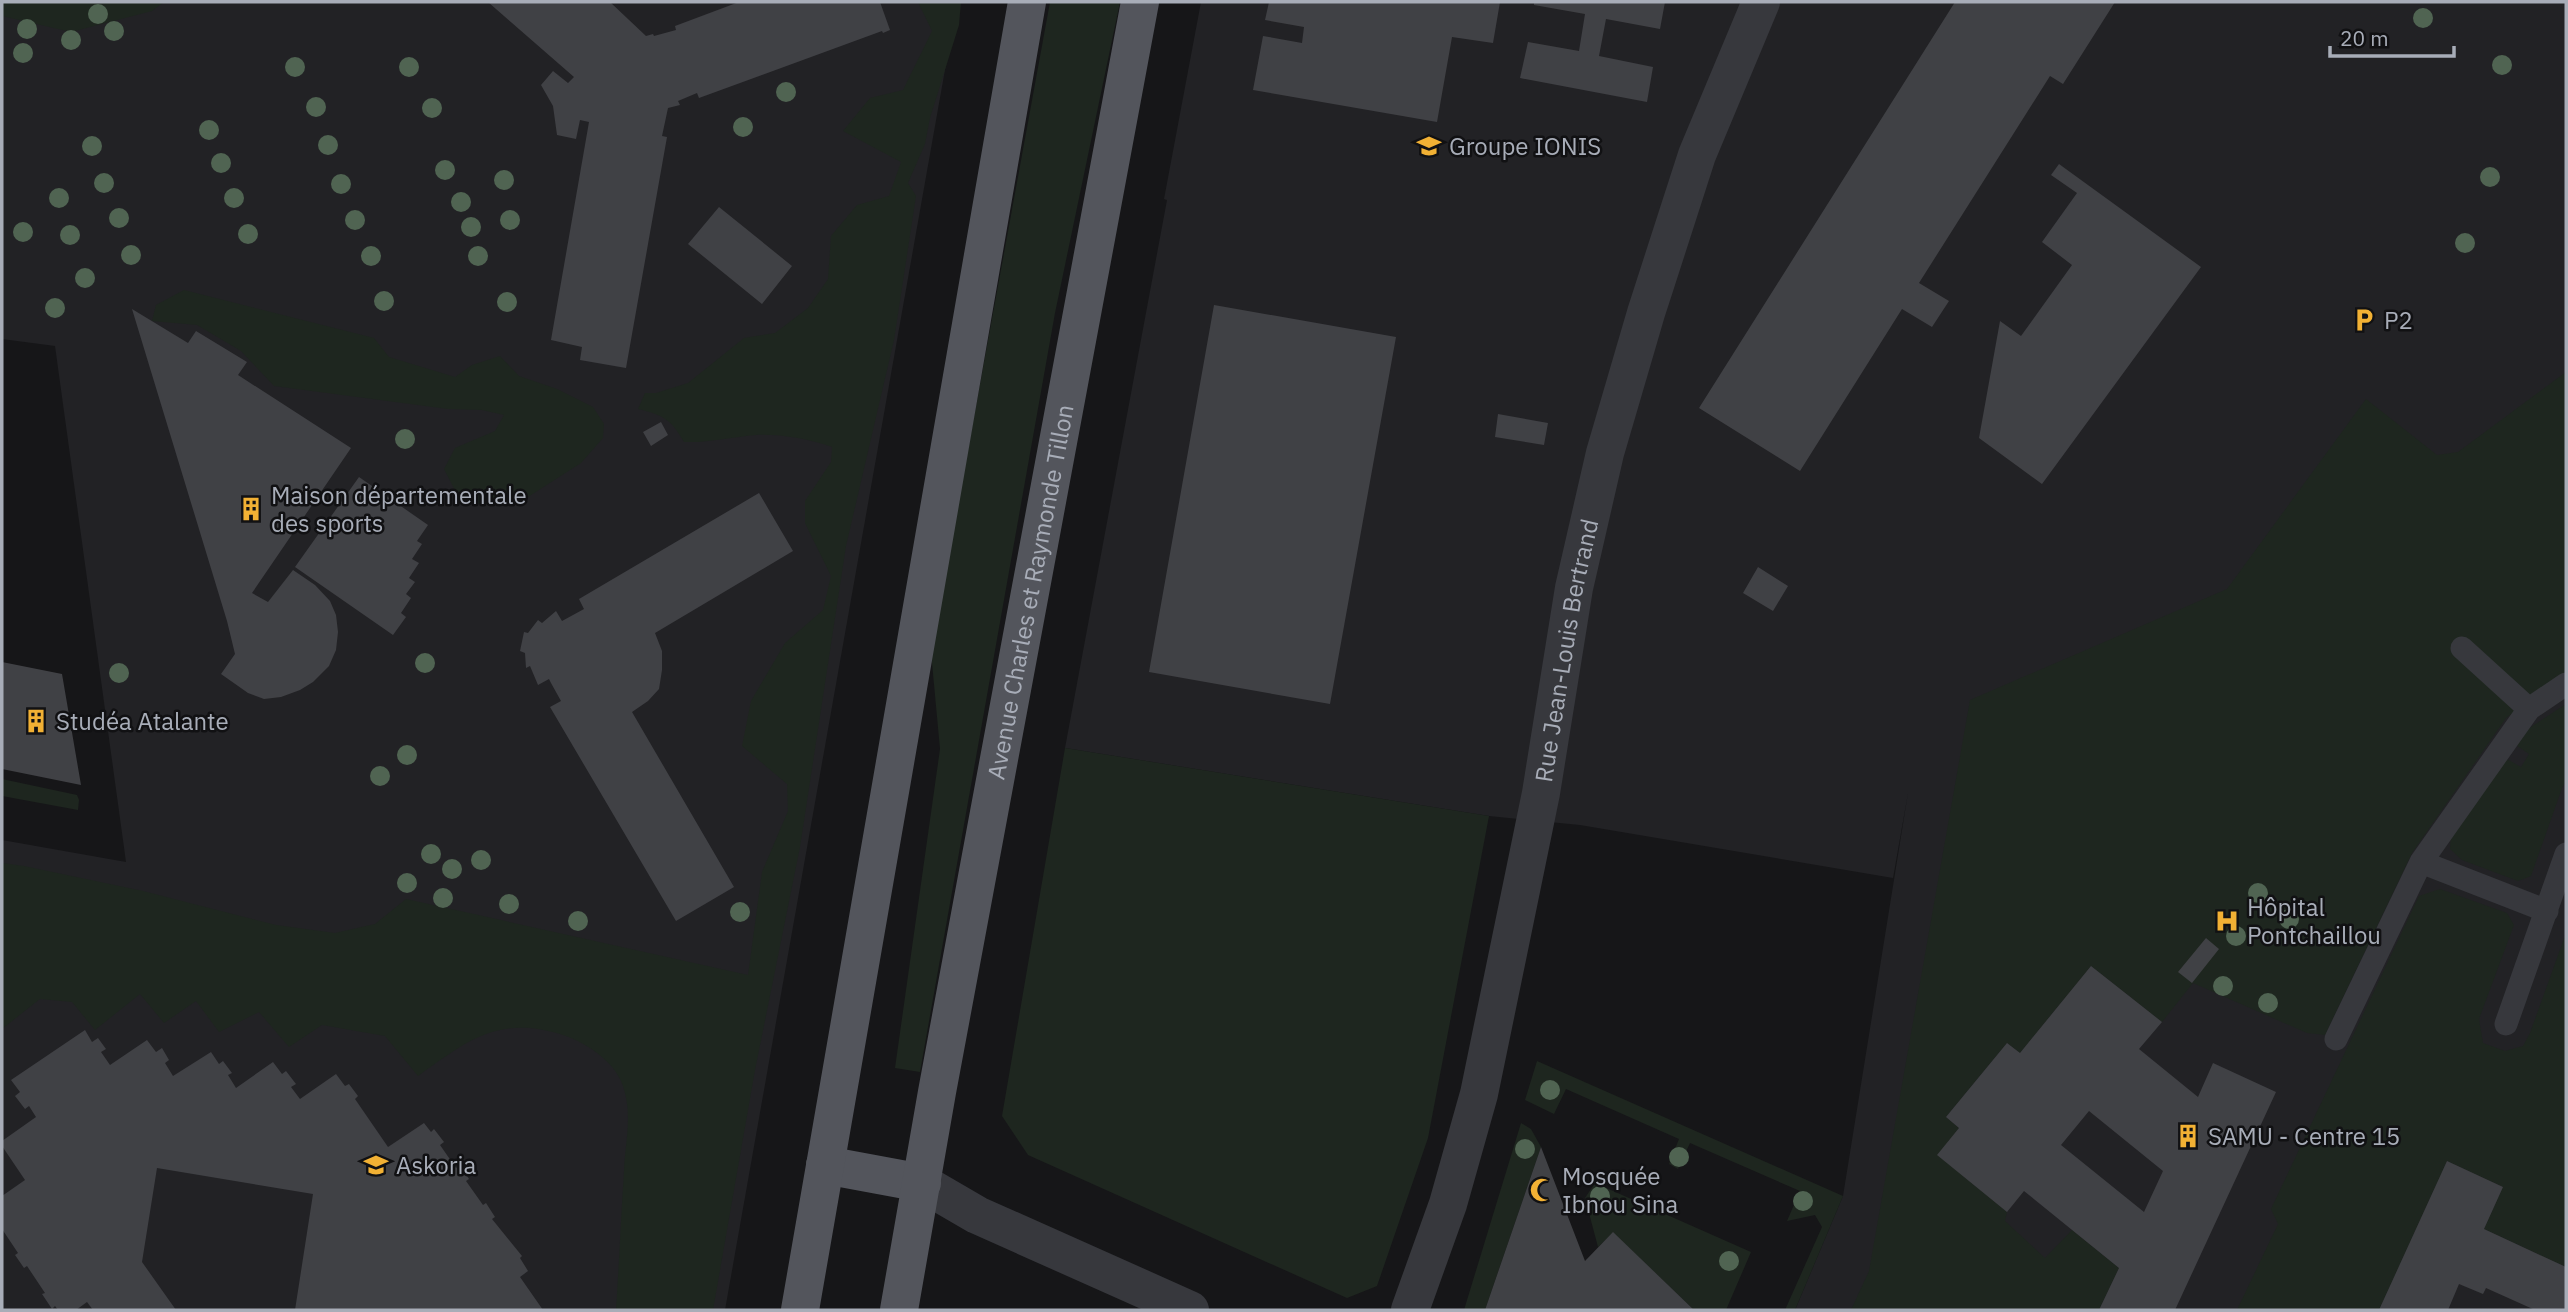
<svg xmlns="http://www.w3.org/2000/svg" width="2568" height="1312" font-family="'IBM Plex Sans',sans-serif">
	<rect width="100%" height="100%" fill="#161618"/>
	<!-- built -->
	<path fill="#222225" d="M2 2H957L725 1310H2V840L126 862 55 346 2 339Z
		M1201 2H2566V1310H1795L1843 1196 1908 793 1893 878 1580 825 1489 816 1065 748 1167 200 1164 199Z"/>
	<!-- green -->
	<path fill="#1e261f" d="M2 2H164L152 11 71 32 2 16Z
		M918 2H961L959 25 930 118 925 144 908 183 916 196 894 340 846 546 800 847 755 1070 713 1310H616C619 1264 621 1217 624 1171 625 1141 633 1117 623 1086 615 1061 584 1041 560 1034 497 1015 466 1042 418 1076L385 1036 322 1025 289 1047 259 1012 219 1032 196 1001 164 1023 140 994 95 1030 72 1002 40 999 2 1029V863L24 866 143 891 276 925 335 933 375 924 406 899 748 975 762 872 788 811 787 784 742 746 751 701 785 643 823 610 831 576 805 523V501L831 462 832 447C809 439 781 434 756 435 732 437 708 443 684 442 671 419 663 415 638 409L645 393H656L688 383 744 338 775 333 808 308 828 279 831 236 857 205 889 196 901 162 843 131 870 98 903 90 932 31Z
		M1050 2H1120L1055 313 920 1072 895 1068 940 749 931 652Z
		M184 290 374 338 389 357 455 377 472 365 500 356 519 376 557 389 593 407 604 424 603 438 581 463 528 497 484 504 461 502 444 469 455 448 495 431 504 415 482 410 448 409 274 386 241 351 197 325 152 321 156 305Z
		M2566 372V674L2506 718 2412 853 2325 1035 2307 1033 2193 983 2162 1022 2091 966 2020 1053 2007 1043 1946 1117 1959 1128 1938 1155 2007 1212 2005 1221 2045 1258 2072 1230 2119 1268 2099 1310H1851L1869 1271 1970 700 2227 589 2366 399 2437 455 2458 452Z
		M2566 704V782L2562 788 2531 876 2518 881 2462 860 2450 849 2451 834 2505 758 2521 767 2529 754 2516 745 2528 729Z
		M1065 748 1489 816 1428 1138 1377 1286 1347 1298 1028 1155 1002 1116Z
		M2 779 77 795 79 800 78 810 2 796Z
		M2440 889 2507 913 2514 925 2479 1019 2483 1043 2505 1051 2523 1046 2530 1033 2566 933V1267L2484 1229 2503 1187 2447 1161 2379 1310H2237L2278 1224 2271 1209 2419 896Z
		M1537 1061 1843 1196 1795 1310H1785L1822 1227 1815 1215 1787 1221 1800 1191 1690 1143 1678 1169 1669 1164 1679 1139 1566 1089 1554 1114 1525 1100Z
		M1521 1123 1531 1129 1541 1147 1485 1310H1464Z
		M1595 1183 1751 1252 1726 1310H1694L1613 1233 1598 1247 1585 1198Z"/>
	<!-- building -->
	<path fill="#404145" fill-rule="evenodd" d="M488 2H610L646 36 653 34 654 36 676 30 675 26 739 2H880L890 30 883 33 882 31 699 98 697 93 678 101 680 105 668 108 662 136 667 137 626 368 580 360 582 347 551 340 589 122 580 120 576 139 557 135 553 106 541 85 553 71 568 83 574 77Z
		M1269 2H1500L1493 43 1452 37 1437 122 1253 90 1263 36 1302 43 1304 27 1265 20Z
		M1534 2H1665L1660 29 1606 19 1599 56 1653 67 1647 102 1520 78 1528 42 1579 51 1585 14 1534 5Z
		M1955 2H2115L2063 84 2050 76 1919 283 1949 301 1932 327 1902 309 1800 471 1699 408Z
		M2059 164 2201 267 2042 484 1979 438 2000 321 2021 336 2072 265 2042 242 2077 193 2051 175Z
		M719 207 792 266 762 304 688 244Z
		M1214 305 1396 337 1330 704 1149 672Z
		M132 309 188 343 196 331 247 362 238 375 351 448 252 593 268 602 293 570 315 585 330 601 336 615 338 632 336 650 329 666 313 682 300 690 281 697 264 699 248 693 221 674 235 654 227 621Z
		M1498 414 1548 423 1544 445 1495 437Z
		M661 422 668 435 651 446 643 432Z
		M359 477 428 525 417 541 422 544 412 559 419 563 409 578 415 582 406 594 411 598 401 613 406 617 393 635 295 567Z
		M759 493 793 551 655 633 662 651V670L659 689 648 701 632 712 734 887 676 921 550 707 561 701 551 683 549 679 538 685 530 666 526 668 525 653 520 651 524 632 528 633 538 620 542 623 556 611 562 621 584 609 579 599Z
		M1758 567 1788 586 1773 611 1743 593Z
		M2 662 62 674 81 785 2 769Z
		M2206 938 2219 949 2192 983 2178 972Z
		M2091 966 2162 1022 2139 1049 2198 1097 2213 1063 2276 1092 2175 1310H2099L2119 1268 2024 1191 2007 1212 1937 1155 1959 1128 1946 1117 2007 1043 2020 1053ZM2089 1111 2163 1171 2144 1212 2061 1145Z
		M85 1030 92 1042 98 1038 106 1049 101 1052 110 1065 147 1040 156 1052 162 1048 169 1060 165 1063 173 1076 211 1052 219 1064 223 1061 232 1073 228 1075 236 1088 273 1062 282 1074 286 1071 296 1084 291 1087 300 1099 336 1074 345 1086 349 1084 358 1096 355 1099 388 1147 424 1123 431 1132 434 1129 444 1142 440 1145 456 1168 460 1165 469 1179 466 1181 483 1205 486 1203 495 1217 492 1219 522 1256 520 1258 528 1271 520 1277 543 1310H295L313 1194 157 1168 142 1262 176 1310H93L87 1302 76 1310H58L55 1306 52 1309 42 1294 45 1293 27 1266 24 1268 15 1255 18 1253 2 1229V1196L25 1180 2 1146V1141L36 1117 29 1106 25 1109 15 1096 20 1092 11 1080Z
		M1541 1147 1585 1261 1613 1232 1694 1310H1485Z
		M2447 1161 2503 1187 2484 1229 2566 1267V1310H2535L2486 1288 2483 1294 2459 1284 2448 1310H2379Z"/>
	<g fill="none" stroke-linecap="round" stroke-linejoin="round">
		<!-- service -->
		<path stroke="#37383d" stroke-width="23" d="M2462 648 2529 709 2566 684
			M2421 862 2547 911
			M2506 1024 2566 854
			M2336 1039 2421 862 2529 709"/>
		<!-- minor -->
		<g stroke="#37383d" stroke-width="38">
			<path d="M922 1183 977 1215 1190 1310"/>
			<path id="s1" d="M1410 1310 1448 1204 1479 1094 1541 793 1574 588 1605 453 1646 313 1697 155 1761 2"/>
		</g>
		<!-- primary -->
		<g stroke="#53555c" stroke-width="38">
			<path d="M825 1165 922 1183"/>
			<path d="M800 1310 1027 2"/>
			<path id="s2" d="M899 1310 937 1092 1140 2"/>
		</g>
	</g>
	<!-- trees -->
	<g fill="#506452">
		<circle cx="98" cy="14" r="10"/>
		<circle cx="2423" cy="18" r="10"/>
		<circle cx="27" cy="29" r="10"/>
		<circle cx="114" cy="31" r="10"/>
		<circle cx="71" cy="40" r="10"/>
		<circle cx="23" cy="53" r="10"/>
		<circle cx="2502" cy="65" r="10"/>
		<circle cx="295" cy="67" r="10"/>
		<circle cx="409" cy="67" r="10"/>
		<circle cx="786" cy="92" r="10"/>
		<circle cx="316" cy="107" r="10"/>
		<circle cx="432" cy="108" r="10"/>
		<circle cx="743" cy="127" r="10"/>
		<circle cx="209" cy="130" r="10"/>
		<circle cx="328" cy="145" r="10"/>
		<circle cx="92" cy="146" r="10"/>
		<circle cx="221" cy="163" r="10"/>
		<circle cx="445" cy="170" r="10"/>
		<circle cx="2490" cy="177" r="10"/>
		<circle cx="504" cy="180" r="10"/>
		<circle cx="104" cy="183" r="10"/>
		<circle cx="341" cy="184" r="10"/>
		<circle cx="59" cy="198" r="10"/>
		<circle cx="234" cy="198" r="10"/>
		<circle cx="461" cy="202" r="10"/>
		<circle cx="119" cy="218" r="10"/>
		<circle cx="355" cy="220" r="10"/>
		<circle cx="510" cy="220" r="10"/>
		<circle cx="471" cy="227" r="10"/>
		<circle cx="23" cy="232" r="10"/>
		<circle cx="248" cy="234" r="10"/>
		<circle cx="70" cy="235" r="10"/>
		<circle cx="2465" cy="243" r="10"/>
		<circle cx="131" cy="255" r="10"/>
		<circle cx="371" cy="256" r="10"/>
		<circle cx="478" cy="256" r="10"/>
		<circle cx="85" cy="278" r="10"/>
		<circle cx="384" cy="301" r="10"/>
		<circle cx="507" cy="302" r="10"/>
		<circle cx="55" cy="308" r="10"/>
		<circle cx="405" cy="439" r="10"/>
		<circle cx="425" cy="663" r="10"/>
		<circle cx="119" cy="673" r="10"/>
		<circle cx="407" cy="755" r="10"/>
		<circle cx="380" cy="776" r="10"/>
		<circle cx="431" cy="854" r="10"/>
		<circle cx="481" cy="860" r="10"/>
		<circle cx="452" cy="869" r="10"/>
		<circle cx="407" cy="883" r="10"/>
		<circle cx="2258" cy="893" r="10"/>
		<circle cx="443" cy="898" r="10"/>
		<circle cx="509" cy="904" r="10"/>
		<circle cx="740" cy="912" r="10"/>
		<circle cx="2289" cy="919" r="10"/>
		<circle cx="578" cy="921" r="10"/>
		<circle cx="2236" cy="936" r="10"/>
		<circle cx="2223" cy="986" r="10"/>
		<circle cx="2268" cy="1003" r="10"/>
		<circle cx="1550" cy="1090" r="10"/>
		<circle cx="1525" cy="1149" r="10"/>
		<circle cx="1679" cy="1157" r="10"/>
		<circle cx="1600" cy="1196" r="10"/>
		<circle cx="1803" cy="1201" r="10"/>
		<circle cx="1729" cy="1261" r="10"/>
	</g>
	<!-- icons -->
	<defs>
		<g id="university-bare" transform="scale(1.89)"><path d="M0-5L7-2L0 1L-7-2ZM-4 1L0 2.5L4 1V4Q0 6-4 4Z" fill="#f2b134" stroke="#111113" stroke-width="2.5" paint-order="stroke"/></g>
		<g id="parking-bare" transform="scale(1.89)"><path d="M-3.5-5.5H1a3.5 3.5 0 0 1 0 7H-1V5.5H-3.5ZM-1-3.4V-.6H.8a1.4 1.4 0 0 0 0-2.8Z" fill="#f2b134" stroke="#111113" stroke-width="2.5" paint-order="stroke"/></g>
		<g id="building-bare" transform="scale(1.89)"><path d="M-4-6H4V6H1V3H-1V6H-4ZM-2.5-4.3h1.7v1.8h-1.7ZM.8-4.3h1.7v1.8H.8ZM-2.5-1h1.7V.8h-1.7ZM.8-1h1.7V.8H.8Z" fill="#f2b134" stroke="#111113" stroke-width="2.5" paint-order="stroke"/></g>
		<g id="hospital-bare" transform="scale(1.89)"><path d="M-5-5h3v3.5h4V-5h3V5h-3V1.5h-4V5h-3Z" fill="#f2b134" stroke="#111113" stroke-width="2.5" paint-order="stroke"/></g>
		<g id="mosque-bare" transform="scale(1.89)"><path d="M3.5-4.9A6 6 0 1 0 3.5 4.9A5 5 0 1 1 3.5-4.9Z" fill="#f2b134" stroke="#111113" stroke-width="2.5" paint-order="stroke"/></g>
	</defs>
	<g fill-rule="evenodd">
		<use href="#university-bare" x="1429" y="146"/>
		<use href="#parking-bare" x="2364" y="320"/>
		<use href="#building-bare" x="251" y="509"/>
		<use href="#building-bare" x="36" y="721"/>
		<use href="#hospital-bare" x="2227" y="921"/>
		<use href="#building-bare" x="2188" y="1136"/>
		<use href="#university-bare" x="376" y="1165"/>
		<use href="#mosque-bare" x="1542" y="1190"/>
	</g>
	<g text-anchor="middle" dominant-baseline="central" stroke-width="5" stroke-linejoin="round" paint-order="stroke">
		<!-- poi labels -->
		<g font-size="24" fill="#a8adb8" stroke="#111113" text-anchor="start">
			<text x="1449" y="146">Groupe IONIS</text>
			<text x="2384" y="320">P2</text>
			<text x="271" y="495">Maison départementale<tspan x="271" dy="28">des sports</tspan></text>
			<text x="56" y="721">Studéa Atalante</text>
			<text x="2247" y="907">Hôpital<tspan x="2247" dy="28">Pontchaillou</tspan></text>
			<text x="2208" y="1136">SAMU - Centre 15</text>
			<text x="396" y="1165">Askoria</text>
			<text x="1562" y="1176">Mosquée<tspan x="1562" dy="28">Ibnou Sina</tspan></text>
		</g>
		<!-- street labels -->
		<g font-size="24" fill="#a8adb8" stroke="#111113">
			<text stroke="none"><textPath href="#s2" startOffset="730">Avenue Charles et Raymonde Tillon</textPath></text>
			<text stroke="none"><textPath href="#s1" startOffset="679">Rue Jean-Louis Bertrand</textPath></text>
		</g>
	</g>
	<!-- border -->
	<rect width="2568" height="1312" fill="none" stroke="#a8adb8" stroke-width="7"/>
	<!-- scale -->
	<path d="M2330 46v10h124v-10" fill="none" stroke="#a8adb8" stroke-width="3.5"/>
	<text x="2340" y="46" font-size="21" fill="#a8adb8" stroke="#111113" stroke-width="5" paint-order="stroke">20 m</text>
</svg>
